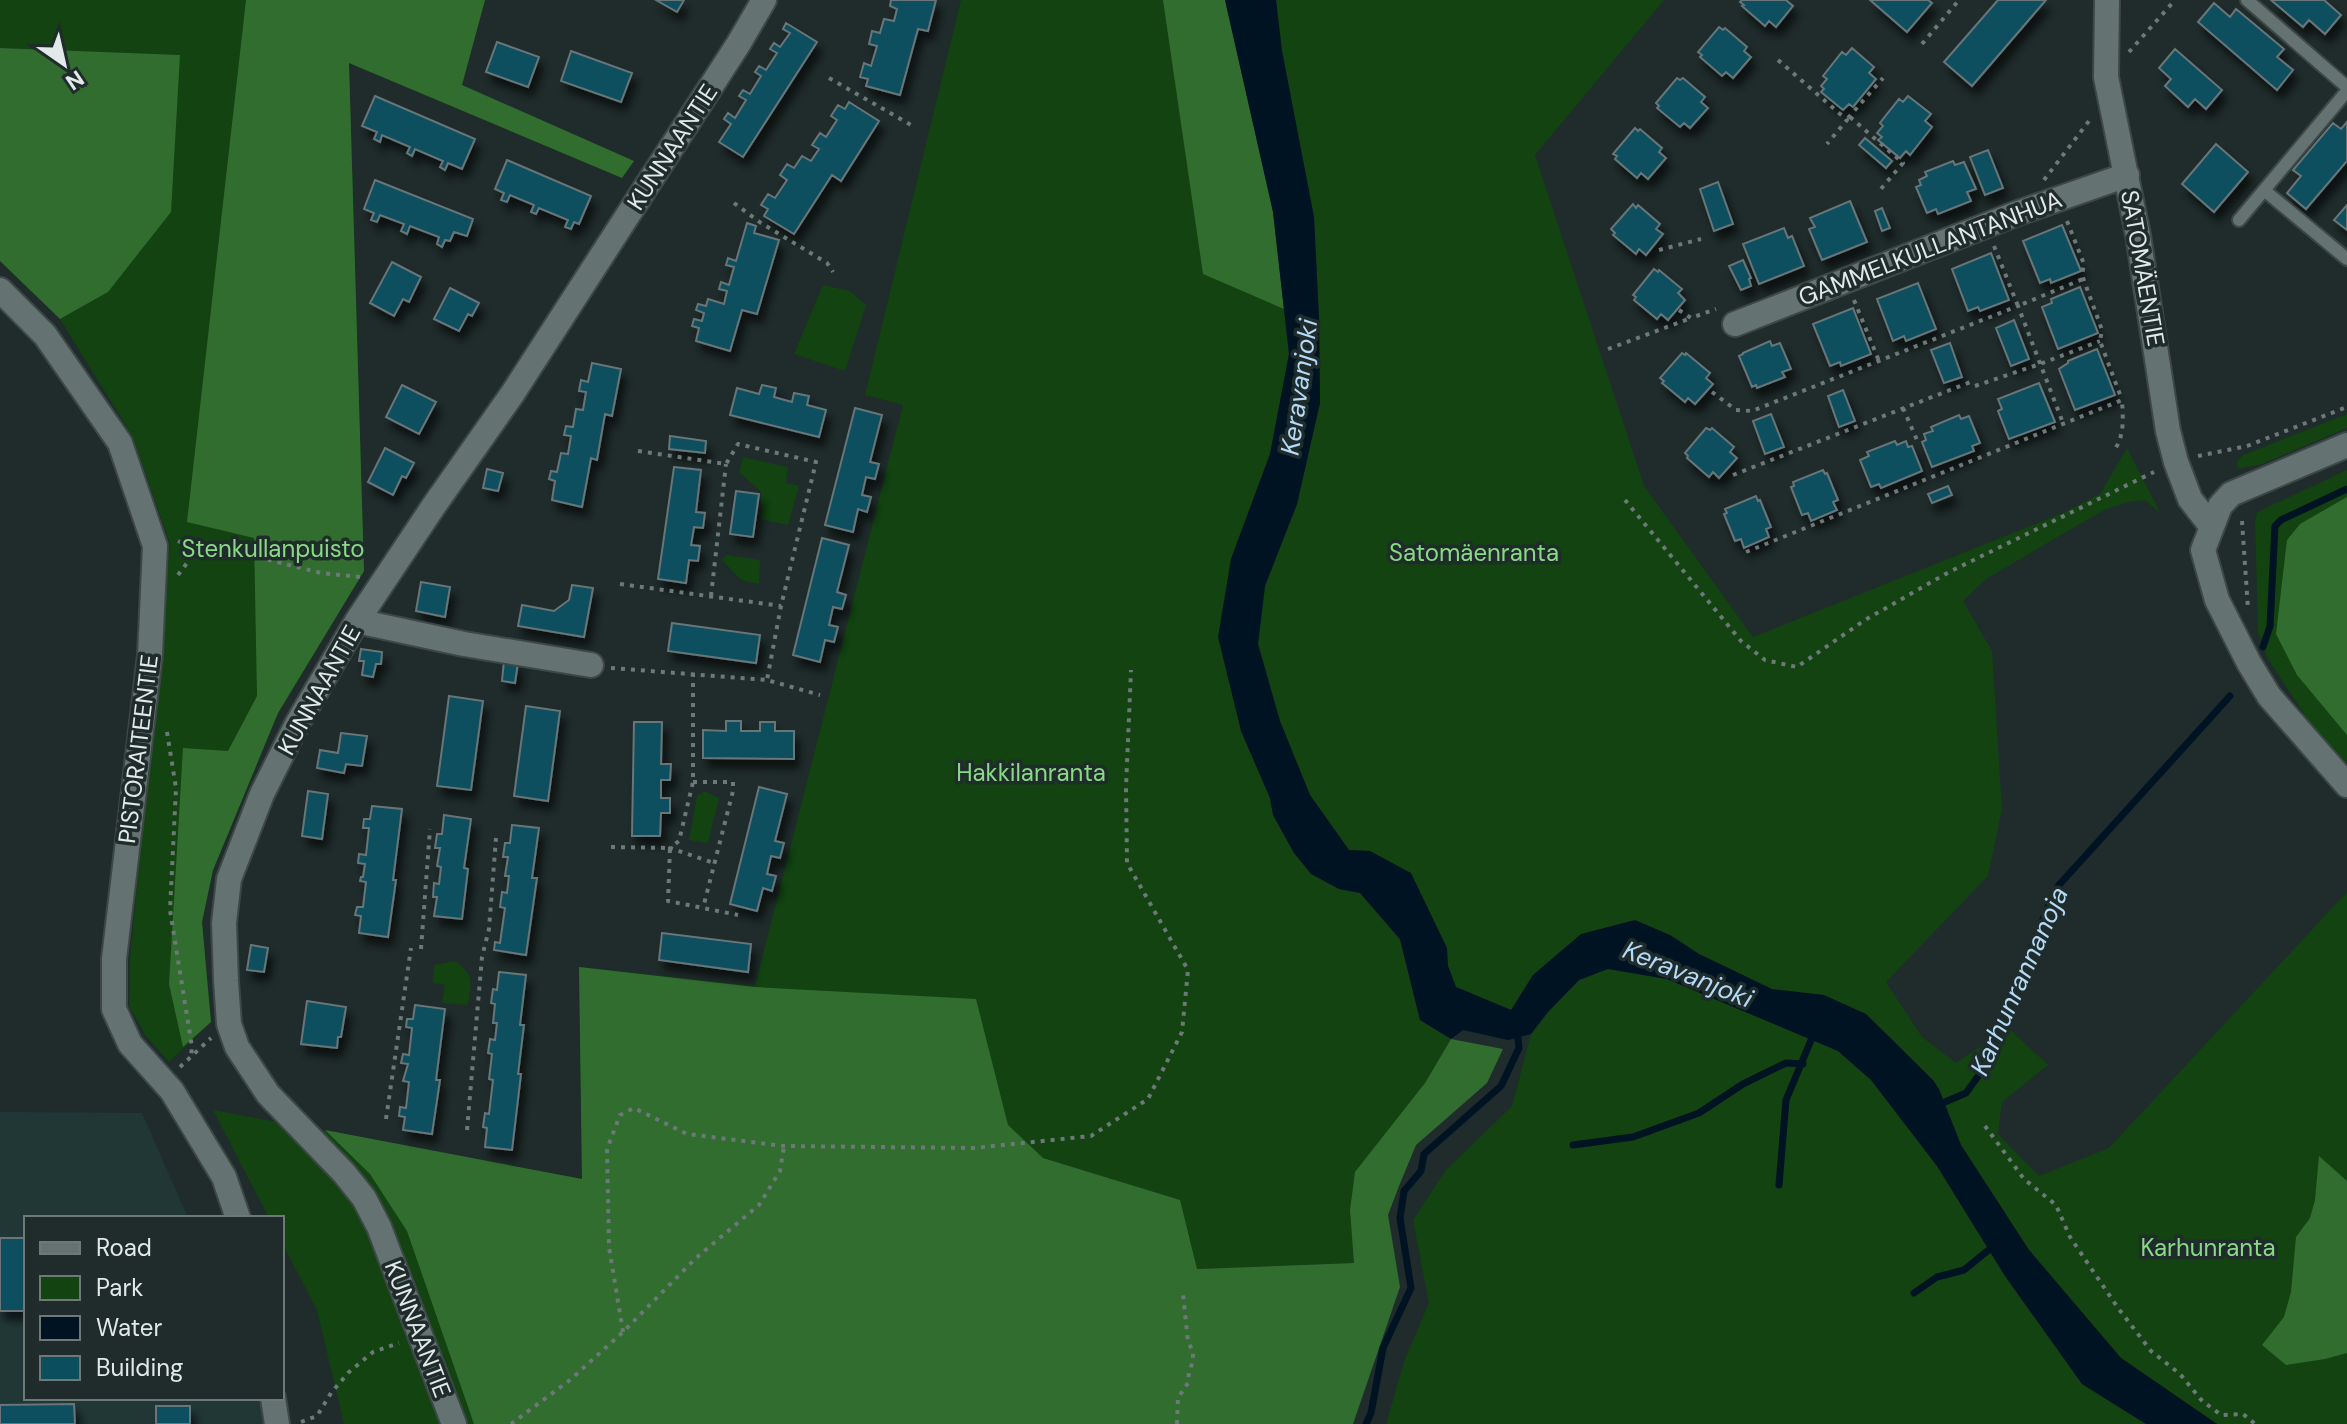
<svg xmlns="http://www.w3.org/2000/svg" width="2347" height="1424" font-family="'DM Sans',sans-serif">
	<defs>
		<filter id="shadow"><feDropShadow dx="5" dy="9" stdDeviation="4" flood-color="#0009"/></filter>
	</defs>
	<rect width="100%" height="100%" fill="#1f2c2b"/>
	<!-- built -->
	<path fill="#213736" d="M0 1112 142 1113 188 1218H26V1398H262L263 1424H0Z"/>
	<!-- green -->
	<path fill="#124311" d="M0 0H485L462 85 634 161 622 178 349 63 364 571 278 713 213 870 202 922 211 1022 169 1062 146 1036 129 1006 130 958 170 544 133 437 60 319 108 292 179 55 0 48Z
		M961 0H1225L1273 212 1289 354 1270 454 1231 559 1241 731 1270 798 1273 815 1294 853 1339 889 1360 893 1400 940 1420 1020 1451 1039 1350 1210 1355 1263 1196 1269 1179 1200 1043 1158 772 1424H344L317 1310 282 1243V1218H269L213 1110 582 1179 579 967 755 986 903 405 865 395Z
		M1276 0H1664L1535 155 1644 486 1753 637 2063 513 2100 494 2127 448 2161 514 2145 500 2127 502 2104 510 1986 579 1963 601 1992 651 2002 809 1988 876 1886 982 1922 1037 1956 1063 2008 1028 2048 1065 2002 1102 1998 1134 2039 1176 2109 1148 2347 892V1424H2217L2121 1358 2029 1250 1961 1145 1939 1090 1824 995 1772 989 1699 954 1670 935 1533 975 1512 1010 1456 987 1448 966 1446 948 1370 851 1349 850 1310 795 1280 721 1258 644 1265 586 1297 504 1320 403 1319 317 1314 217 1282 50Z
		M823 285 850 291 866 305 845 371 794 354Z
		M2347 414V428L2262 464 2237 469V461L2243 455Z
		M743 457 788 467 786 483 799 486 788 525 761 519V492L739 472Z
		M2347 470V763L2311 725 2267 657 2258 632 2255 521 2257 512Z
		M726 555 760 560 759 584 741 580 722 560Z
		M704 791 719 798 708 843 689 840 697 796Z
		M454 961C475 973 471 983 468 1005L442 1003 445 985 433 983 434 965Z
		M1608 969 1667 979 1838 1051 1871 1080 1937 1166 2005 1276 2082 1384 2146 1424H1386L1405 1359 1429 1303 1413 1220 1446 1170 1512 1106 1531 1034 1548 1012 1579 980Z"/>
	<!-- forest -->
	<path fill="#326d30" d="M246 0H485L462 85 634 161 622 178 349 63 364 571 278 713 213 870 202 922 211 1022 183 1047 169 984 183 748 228 751 257 696 254 538 187 522Z
		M1163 0H1225L1273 212 1284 309 1203 274Z
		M0 48 180 55 171 212 108 292 60 319 0 261Z
		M2347 497V735L2297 675 2276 634 2287 540 2300 524Z
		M579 967 755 987 976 999 1008 1125 1043 1158 1180 1200 1197 1269 1354 1263 1350 1210 1355 1172 1425 1083 1451 1039 1503 1049 1487 1083 1416 1145 1399 1186 1388 1215 1400 1287 1353 1424H474L407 1231 370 1174 325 1130 582 1179Z
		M2319 1156 2347 1181V1353L2325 1359 2286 1365 2262 1345 2284 1317 2291 1292 2296 1237 2310 1218 2315 1200Z"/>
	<!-- water -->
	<path fill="#001323" d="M1225 0H1276L1282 51 1314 217 1319 317 1320 403 1297 504 1265 586 1258 644 1280 721 1310 795 1349 850 1370 851 1411 873 1447 948 1448 966 1456 987 1511 1010 1533 975 1581 934 1635 920 1670 935 1699 954 1772 989 1824 995 1866 1014 1933 1080 1939 1089 1961 1145 2029 1250 2121 1358 2217 1424H2146L2082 1384 2005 1276 1937 1166 1871 1080 1838 1051 1667 979 1608 969 1579 980 1548 1012 1531 1034 1508 1040 1463 1030 1451 1039 1420 1020 1400 939 1360 893 1339 889 1311 874 1294 853 1273 815 1270 798 1241 731 1218 637 1231 559 1270 454 1289 354 1273 212Z"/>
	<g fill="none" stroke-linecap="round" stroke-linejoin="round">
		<!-- stream -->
		<path stroke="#001323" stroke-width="7" d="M2263 647 2270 626 2275 526 2281 520 2347 489
			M1938 1105 1966 1093 1979 1075 2050 902 2059 885 2230 696
			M1573 1145 1633 1137 1699 1113 1743 1084 1786 1063 1803 1064
			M1779 1185 1786 1100 1814 1033
			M1914 1293 1937 1277 1964 1270 1996 1244
			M1366 1424 1371 1413 1383 1348 1411 1288 1400 1218 1404 1191 1421 1171 1424 1154 1501 1086 1519 1048 1517 1029"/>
	</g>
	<!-- building -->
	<path fill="#0b4f5e" stroke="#677579" stroke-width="2" filter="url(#shadow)" d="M656 0H684L677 12Z
		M891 0H936L928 31 918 29 900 95 866 86 868 79 860 77 864 63 871 66 877 46 869 44 872 31 880 33 884 19 894 21 897 9 890 6Z
		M1742 0H1786L1793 6 1776 27 1769 21 1765 26 1742 6 1744 5 1740 2Z
		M1870 0H1928L1932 3 1907 32Z
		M1998 0H2046L1972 86 1944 62Z
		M2271 0H2324L2341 15 2325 34 2309 20 2303 27Z
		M2214 3 2230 17 2236 9 2284 49 2277 57 2293 70 2277 90 2198 22Z
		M786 23 817 42 743 157 719 142 731 124 724 119 728 113 735 118 746 100 739 96 743 90 750 94 761 76 755 72 759 66 766 70 777 53 770 49 774 43 780 47 790 33 783 29Z
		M1719 27 1723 30 1725 28 1747 47 1744 51 1751 57 1733 78 1726 72 1722 76 1700 57 1702 55 1698 52Z
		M497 42 539 57 528 87 486 72Z
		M1852 48 1874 67 1869 73 1876 79 1853 107 1849 104 1843 110 1821 92 1824 89 1821 86 1827 79 1823 76 1842 52 1846 55Z
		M2175 49 2222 90 2206 109 2195 99 2188 107 2165 86 2171 79 2159 68Z
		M571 51 632 73 621 102 561 81Z
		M1677 78 1680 80 1683 78 1705 97 1701 102 1708 108 1690 128 1684 123 1680 127 1657 108 1659 106 1656 103Z
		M375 96 475 139 462 169 448 163 445 170 440 167 443 161 415 149 412 156 407 153 410 147 382 135 380 142 374 139 377 132 362 126Z
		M1908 96 1931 114 1925 121 1932 127 1910 155 1906 151 1900 158 1878 140 1882 137 1877 133 1883 126 1880 123 1899 99 1903 102Z
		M849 102 879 121 841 181 832 175 794 234 764 216 768 209 761 205 768 194 775 198 787 180 780 175 787 164 794 168 802 156 811 161 819 149 812 145 820 133 826 137 837 120 831 116 838 105 845 109Z
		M2347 122V161L2306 209 2287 193 2301 176 2293 170 2333 123 2341 129Z
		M1635 128 1638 131 1640 129 1662 148 1659 152 1666 158 1648 179 1641 173 1637 178 1615 159 1617 156 1613 154Z
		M1865 138 1892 161 1886 168 1859 145Z
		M2216 144 2248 172 2214 212 2182 184Z
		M1988 150 2003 188 1985 195 1970 157Z
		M507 160 591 196 579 224 574 222 571 229 565 227 568 220 539 208 536 214 531 212 534 205 510 195 507 202 501 200 504 193 495 189Z
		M1953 161 1955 165 1964 162 1976 189 1967 192 1971 201 1938 214 1936 209 1927 213 1916 187 1921 185 1919 180 1927 176 1925 172Z
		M375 180 473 219 467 236 454 232 450 241 445 240 442 247 437 244 439 237 410 226 407 234 401 231 404 224 380 215 377 222 371 220 374 213 364 209Z
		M1718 182 1733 224 1714 231 1700 189Z
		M1850 201 1867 242 1822 260 1809 229 1815 227 1810 218Z
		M1633 204 1636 208 1638 205 1660 224 1656 229 1663 234 1646 255 1639 249 1636 254 1613 235 1615 233 1611 229Z
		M2347 205V230L2334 220Z
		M1882 208 1890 228 1882 231 1875 211Z
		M747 223 756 226 754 233 779 240 757 314 742 310 730 351 696 341 699 328 692 326 694 319 702 321 704 313 696 310 698 304 706 306 708 299 724 304 727 291 719 289 721 282 729 285 734 267 726 265 728 258 736 261Z
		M2062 225 2081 271 2051 283 2050 279 2040 283 2023 241Z
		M1784 228 1788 238 1792 236 1804 266 1759 284 1743 244Z
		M1991 253 2009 300 1980 311 1978 307 1968 311 1952 269Z
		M1743 260 1751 278 1749 279 1751 286 1741 290 1729 266Z
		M392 262 421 277 409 302 403 299 394 316 370 303Z
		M1654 269 1658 272 1659 270 1682 289 1678 293 1685 300 1668 320 1661 314 1657 319 1634 300 1636 297 1633 295Z
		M1918 283 1936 329 1906 341 1904 336 1893 341 1877 299Z
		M2080 287 2098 333 2058 349 2042 307 2052 303 2051 299Z
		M450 288 479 303 472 316 468 314 459 331 434 319Z
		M1853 308 1871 354 1841 366 1840 362 1830 366 1813 324Z
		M2014 320 2029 359 2011 366 1996 328Z
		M1770 341 1772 346 1780 343 1791 369 1782 372 1785 377 1757 388 1756 385 1752 387 1739 356 1743 354V353Z
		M1950 343 1962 377 1944 383 1931 350Z
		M2097 349 2115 395 2075 410 2059 369 2068 363V361Z
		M1682 353 1685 355 1686 353 1710 373 1706 378 1713 384 1695 404 1688 398 1685 402 1662 383 1664 381 1660 378Z
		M592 363 621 369 612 416 605 414 597 460 591 458 582 507 552 500 555 481 549 479 551 471 557 472 561 453 568 454 571 436 564 435 566 426 573 427 576 409 583 410 586 392 579 391 581 380 588 382Z
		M2039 383 2055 422 2009 439 1998 411 2002 409 1998 399Z
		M402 385 436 402 419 434 386 417Z
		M762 385 776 388 774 397 792 402 794 393 809 396 807 405 826 410 819 437 730 415 737 388 759 394Z
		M1843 390 1855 421 1839 427 1828 396Z
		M855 408 882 415 870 462 879 464 875 479 866 477 862 495 871 497 867 512 858 509 853 532 825 525Z
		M1771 414 1784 447 1765 454 1753 421Z
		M1959 415 1961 419 1969 416 1980 443 1972 446 1974 451 1932 467 1922 442 1926 440 1924 434 1933 431 1931 427Z
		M1706 428 1710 430 1712 428 1734 447 1730 452 1737 458 1719 478 1713 472 1709 477 1687 458 1688 456 1685 453Z
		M670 436 706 441 705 453 669 449Z
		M1895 441 1897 445 1906 441 1908 447 1912 446 1922 471 1881 488 1879 484 1871 487 1860 460 1869 456 1867 452Z
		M385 448 414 463 406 478 402 476 393 495 368 482Z
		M674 467 701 470 696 512 705 513 703 528 694 527 691 545 700 546 698 561 689 560 686 583 658 579Z
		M487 469 503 473 498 491 483 488Z
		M1823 470 1825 474 1827 473 1838 500 1833 502 1837 510 1811 521 1808 513 1802 515 1791 487 1794 486 1793 482Z
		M1948 486 1952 495 1932 503 1928 494Z
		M736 491 759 494 753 537 730 534Z
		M1756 496 1758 501 1760 500 1771 527 1766 529 1769 537 1744 548 1741 539 1735 541 1724 514 1727 513 1725 509Z
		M822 538 849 545 837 592 846 595 842 609 833 607 829 625 838 627 834 642 825 640 820 662 793 655Z
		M421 582 450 587 445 617 416 611Z
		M572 585 593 588 584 637 518 626 522 605 554 611 569 600Z
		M672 623 760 635 756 663 668 651Z
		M361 649 382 652 381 664H376L373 677 362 675 364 661H359Z
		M504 661 518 663 515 683 502 681Z
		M449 696 483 701 471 790 437 786Z
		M526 706 560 711 548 801 514 796Z
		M726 721H741V731H760V722H775V731H794V759L703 758V730L726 731Z
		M634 722H662L661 764H671L670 780H661V798H670V813H661L660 836H632Z
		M341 733 367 736 362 766 346 764 344 773 317 768 320 750 338 753Z
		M759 787 787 794 775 841 784 843 780 858 771 856 767 874 776 876 772 891 763 888 757 911 730 904Z
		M308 791 328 794 322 839 302 836Z
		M372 806 402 809 393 880H396L388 937 359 933 361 916 355 915 357 907H363L366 882 360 881 361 877H363L365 864 358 863 359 854 366 855 369 828H363L364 819H370Z
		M444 815 471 819 464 868 468 869 462 919 434 916 437 897H433L434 883 439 884 441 867 437 866 440 848H435L437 834H442Z
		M512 825 539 828 532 878H537L526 955 494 950 495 942 500 943 505 908 500 907 502 892 507 893 509 876H505L508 857H503L505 843H510Z
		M662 933 751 944 748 972 659 960Z
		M251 945 268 948 264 972 247 970Z
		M499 972 526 975 520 1025H524L518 1074H521L512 1150 485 1147 487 1128 483 1127 485 1113 489 1114 493 1080 489 1079 492 1054 488 1053 490 1039 495 1040 497 1023H493L495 1004 491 1003 493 989 497 990Z
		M307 1001 346 1007 341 1037H338L337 1048 301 1044Z
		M415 1005 445 1009 436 1080H440L432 1134 403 1130 405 1117 399 1116 400 1107 406 1108 409 1082 403 1081 408 1064 401 1063 403 1054 409 1055 412 1028 406 1027 407 1019H413Z
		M0 1238H26V1311H0Z
		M74 1404 75 1424H0V1405Z
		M156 1406H190V1424H156Z"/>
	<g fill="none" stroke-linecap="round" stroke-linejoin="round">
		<!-- lane casing -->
		<g stroke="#3c4746" stroke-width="16">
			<path id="lane" d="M2247 0 2347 87
				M2264 190 2347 259
				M2239 220 2347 91"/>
		</g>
		<!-- street casing -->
		<g stroke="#3c4746" stroke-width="28">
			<path id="street" d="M2107 0 2106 77 2138 235 2168 431 2176 462 2190 499 2211 526
				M0 290 45 335 120 443 155 546 150 655 114 959V1009L130 1044 172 1091 224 1177 238 1218
				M1735 324 2018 213 2127 175
				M357 621 464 644 591 665
				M273 1398 277 1424
				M454 1424 379 1227 364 1198 344 1173 268 1094 237 1047 229 1024 226 981 224 923 229 879 262 794 297 724 357 621 433 507 513 393 739 43 764 0"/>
		</g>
		<!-- secondary casing -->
		<g stroke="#3c4746" stroke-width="28">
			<path id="secondary" d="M2347 445 2231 494 2220 506 2203 550 2217 600 2249 663 2269 696 2347 785"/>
		</g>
		<!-- path -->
		<path stroke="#6d7878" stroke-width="4" stroke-dasharray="4 6" stroke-linecap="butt" d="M1922 44 1959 0
			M2129 52 2175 0
			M1778 60 1847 120 1827 144
			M829 78 911 125
			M1850 117 1903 163 1880 190
			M1848 118 1883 78
			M2044 180 2092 117
			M734 203 761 223 827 263 833 272
			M2067 221 2084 264 2082 275 2102 330 2100 341 2122 400
			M1994 246 2018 306 2083 279
			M1659 250 1701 239
			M1854 300 1879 361
			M1679 310 1691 318 1716 309
			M1608 349 1691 318
			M1975 386 2040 364 2100 341
			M1712 392 1736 410 1752 411 2018 306 2063 423
			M1903 408 1917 440
			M638 451 726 464 738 444 816 462 781 606 767 680
			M2198 456 2247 446 2347 407
			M1733 475 1973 381
			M1625 500 1741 641 1765 660 1797 667 1865 620 1949 572 2154 472
			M2242 521 2248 609
			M178 541 186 545 193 555
			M1746 552 2122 400C2123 419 2125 436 2113 452
			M178 575 193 555 261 558 321 573 360 577
			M620 584 781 606
			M711 596 726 464
			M611 668 767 680 820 695
			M693 673V782L679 841 670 848 714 863
			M167 732 176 788 170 910 192 1047 191 1056
			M693 782H733V791L703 908
			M611 847 670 848 668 901 738 915
			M421 949 430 829
			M180 1067 211 1038
			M386 1119 411 948
			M1985 1126 2024 1179 2056 1205 2070 1237 2118 1308 2151 1351 2180 1374 2203 1402 2212 1408 2221 1415 2243 1414 2255 1424
			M467 1130 482 957 489 929 496 838
			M623 1332 609 1247 607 1149 620 1115 634 1108 687 1134 784 1146 974 1148 1091 1136 1148 1099 1182 1032 1188 970 1127 863 1126 787 1131 670
			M301 1422 317 1416 331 1393 349 1372 373 1352 399 1343
			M511 1424 570 1380 623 1332 696 1258 759 1205 780 1171 784 1146
			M1177 1424 1178 1398 1188 1383 1189 1372 1193 1361V1351L1188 1342 1183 1294"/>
		<!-- lane -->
		<use href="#lane" stroke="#647271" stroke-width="12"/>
		<!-- street -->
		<use href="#street" stroke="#647271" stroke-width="24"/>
		<!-- secondary -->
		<use href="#secondary" stroke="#647271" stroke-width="24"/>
	</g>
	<g text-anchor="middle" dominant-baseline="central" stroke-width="7" stroke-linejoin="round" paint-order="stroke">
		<!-- street labels -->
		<g font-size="24" fill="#e1e9e9" stroke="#1f2c2b">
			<text transform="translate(672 147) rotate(-57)">KUNNAANTIE</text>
			<text transform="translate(1930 248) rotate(-21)">GAMMELKULLANTANHUA</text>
			<text transform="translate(2143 268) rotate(80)">SATOMÄENTIE</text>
			<text transform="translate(319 690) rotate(-61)">KUNNAANTIE</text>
			<text transform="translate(138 749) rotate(-83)">PISTORAITEENTIE</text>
			<text transform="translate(418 1329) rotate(69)">KUNNAANTIE</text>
		</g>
		<!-- park labels -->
		<g font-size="24" fill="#89da84" stroke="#1f2c2b">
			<text x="273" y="548">Stenkullanpuisto</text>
			<text x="1474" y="552">Satomäenranta</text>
			<text x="1031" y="772">Hakkilanranta</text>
			<text x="2208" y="1247">Karhunranta</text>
		</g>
		<!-- water labels -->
		<g font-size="26" font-style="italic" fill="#b5daf7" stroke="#1f2c2b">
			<text transform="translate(1299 387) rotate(-82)">Keravanjoki</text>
			<text transform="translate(1688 974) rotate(22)">Keravanjoki</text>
			<text transform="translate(2019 981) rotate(-66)">Karhunrannanoja</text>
		</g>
	</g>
	<!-- legend -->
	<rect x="24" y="1216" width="260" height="184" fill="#1f2c2b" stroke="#6d7877" stroke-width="2"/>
	<rect x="40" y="1242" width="40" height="12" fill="#647271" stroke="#6d7877" stroke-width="2"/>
	<text x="96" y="1256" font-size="24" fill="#e1e9e9">Road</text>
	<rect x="40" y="1276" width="40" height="24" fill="#124311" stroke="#6d7877" stroke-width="2"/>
	<text x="96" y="1296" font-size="24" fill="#e1e9e9">Park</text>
	<rect x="40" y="1316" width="40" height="24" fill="#001323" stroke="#6d7877" stroke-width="2"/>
	<text x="96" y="1336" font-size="24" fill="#e1e9e9">Water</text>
	<rect x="40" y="1356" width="40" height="24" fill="#0b4f5e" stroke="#6d7877" stroke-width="2"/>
	<text x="96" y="1376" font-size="24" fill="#e1e9e9">Building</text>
	<!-- north arrow -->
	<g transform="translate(64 64) rotate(146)" stroke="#1f2c2b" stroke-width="6" paint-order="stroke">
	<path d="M0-6L14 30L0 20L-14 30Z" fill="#e1e9e9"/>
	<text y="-12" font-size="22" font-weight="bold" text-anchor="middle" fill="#e1e9e9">N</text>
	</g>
</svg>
